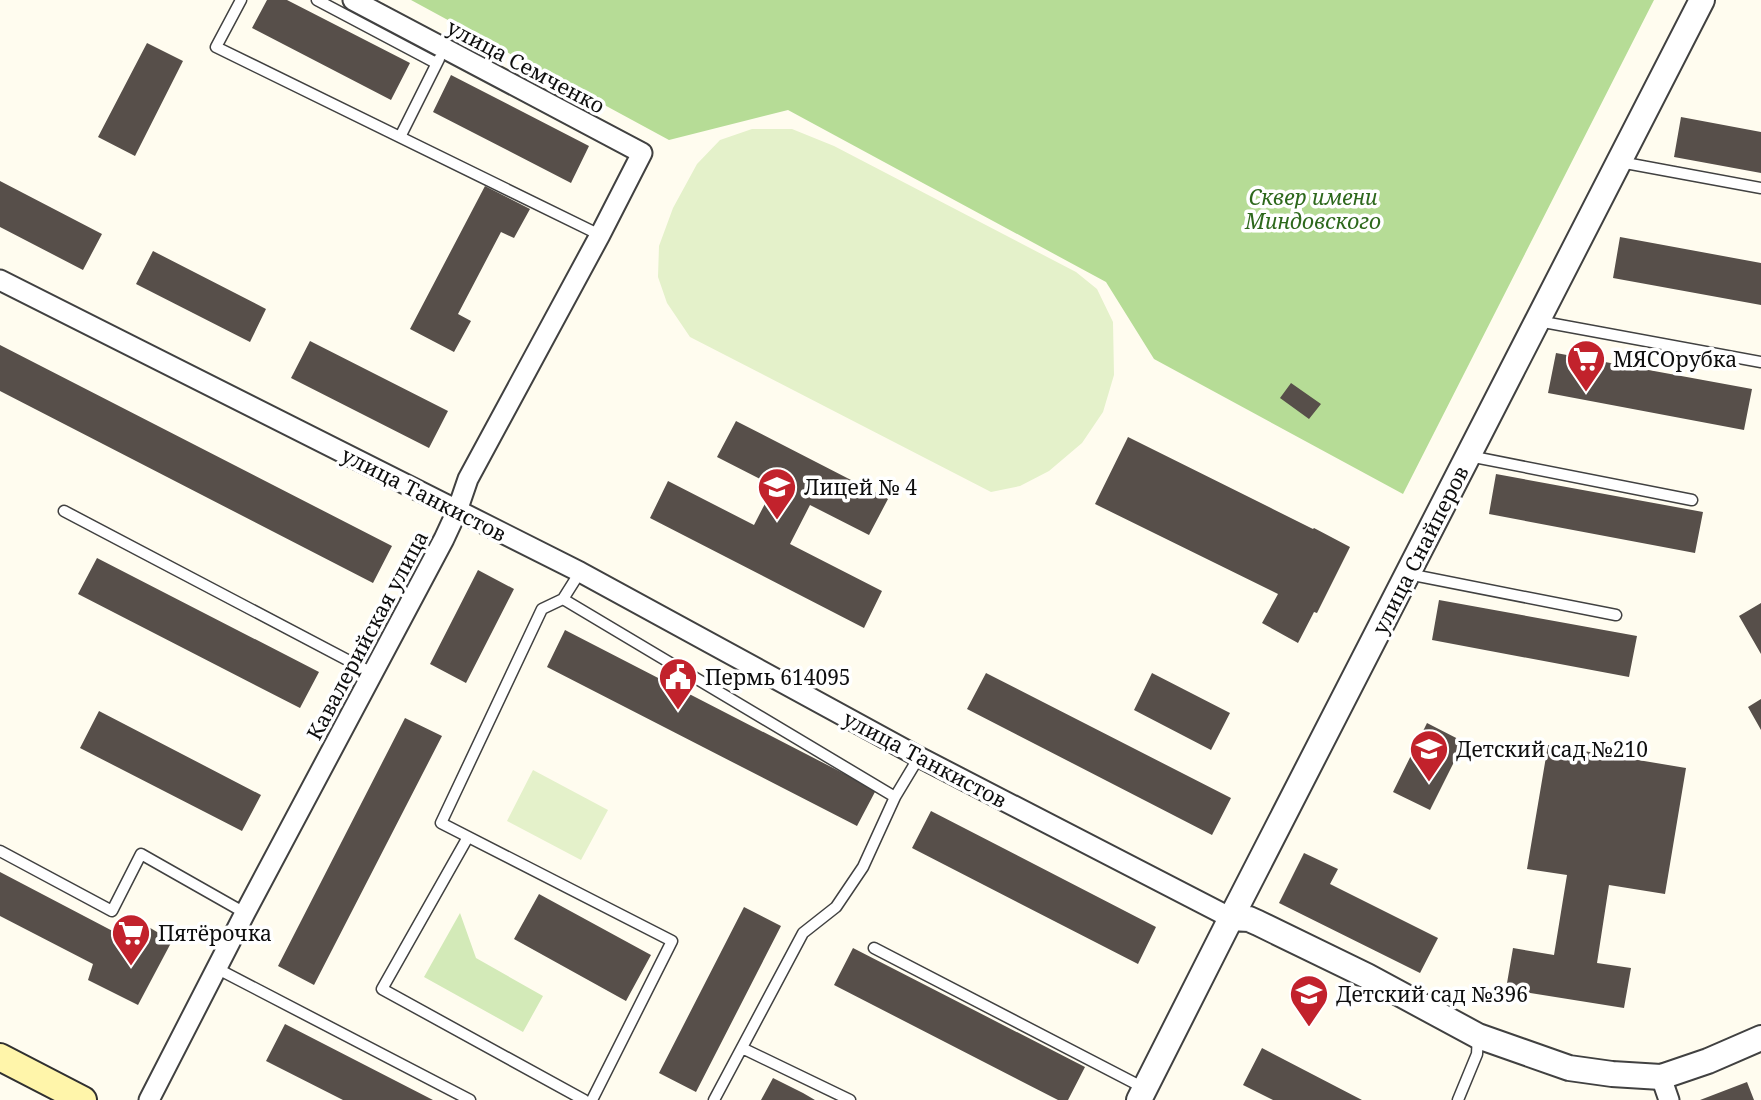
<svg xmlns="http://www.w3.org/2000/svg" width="1761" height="1100" font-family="'Noto Serif',serif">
	<rect width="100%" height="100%" fill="#fffcef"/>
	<!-- green -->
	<path fill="#d3eab8" d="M460 913 476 958 543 996 523 1032 424 977Z"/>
	<!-- forest -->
	<path fill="#b6dc96" d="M411 0H1654L1403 494 1154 359 1106 282 788 110 669 140Z"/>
	<!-- pitch -->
	<path fill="#e4f1ca" d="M752 129H792L834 146 1076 272 1097 289 1113 322 1114 375 1103 412 1082 443 1049 471 1020 486 991 492 690 337 667 303 658 277 659 246 673 208 697 164 720 140Z
		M533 770 608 810 581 860 507 821Z"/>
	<!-- building -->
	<path fill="#574f4a" d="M267 0H287L410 63 391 100 252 28Z
		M147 43 183 61 135 156 98 137Z
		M451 75 589 146 571 183 433 112Z
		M1681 117 1761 132V173L1674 157Z
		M0 181 102 234 83 270 0 227Z
		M485 186 530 209 514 238 501 232 458 314 471 321 454 352 410 329Z
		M1620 237 1761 263V305L1613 278Z
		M153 251 266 309 250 342 136 284Z
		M310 341 448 411 429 448 291 378Z
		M0 345 392 546 373 583 0 391Z
		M1556 353 1752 389 1744 430 1548 393Z
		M1291 383 1321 404 1309 419 1280 398Z
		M736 421 888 499 869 535 810 505 790 544 882 591 864 628 650 518 668 481 754 525 774 486 717 457Z
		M1128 437 1313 529 1314 528 1350 547 1317 613 1314 612 1298 643 1262 623 1278 594 1095 504Z
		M1496 474 1703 512 1695 553 1489 514Z
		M97 558 319 672 300 708 78 594Z
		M478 570 514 589 466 683 430 664Z
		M1439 600 1637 636 1629 677 1432 640Z
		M1761 603V654L1739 616Z
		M565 630 876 790 857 826 547 667Z
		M986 673 1231 798 1212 835 967 709Z
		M1152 673 1230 713 1211 750 1134 710Z
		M1761 699V730L1748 707Z
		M99 711 261 795 242 831 80 748Z
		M405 718 442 736 314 985 278 966Z
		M1427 723 1464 742 1430 810 1393 792Z
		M1548 745 1686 768 1665 894 1609 885 1597 963 1631 968 1624 1008 1506 989 1513 948 1554 955 1567 875 1527 869Z
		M931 811 1156 927 1138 964 912 848Z
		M1304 853 1338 869 1330 884 1438 938 1420 973 1279 903Z
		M0 872 126 938 142 923 172 941 138 1005 88 980 93 964 0 916Z
		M539 894 651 955 626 1001 514 939Z
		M744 907 781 926 696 1092 659 1073Z
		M853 948 1085 1067 1068 1100H1058L834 985Z
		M285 1024 433 1100H343L266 1061Z
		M1262 1048 1362 1100H1273L1243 1085Z
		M773 1078 803 1093 815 1100H761Z
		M1747 1082 1754 1100H1700Z"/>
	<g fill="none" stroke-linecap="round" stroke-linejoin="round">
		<!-- service casing -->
		<g stroke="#414141" stroke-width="13">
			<path id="service" d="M241 0 216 47 600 235
				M317 0 436 63
				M400 137 439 59
				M1620 162 1761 188
				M1538 321 1761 362
				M1469 456 1692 500
				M64 511 372 673
				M580 572 563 599 895 797 919 757
				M1408 574 1616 615
				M563 599 542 609 441 823 672 941 592 1100
				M468 837 382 989 584 1100
				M0 851 112 911 141 854 245 913
				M874 948 1144 1088
				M216 968 470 1100
				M742 1048 850 1100
				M714 1100 803 933 836 907 863 867 895 797
				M1458 1100 1477 1054 1478 1036"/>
		</g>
		<!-- minor casing -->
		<g stroke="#414141" stroke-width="23">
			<path id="minor" d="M0 280 580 572 919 757 1231 918
				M1661 1077 1669 1100
				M149 1100 245 913 444 539 457 511 468 479 600 235 642 153 353 0"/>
		</g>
		<!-- tertiary casing -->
		<g stroke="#414141" stroke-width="28">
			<path id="tertiary" d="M1231 918 1249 919 1258 923 1367 976 1478 1036 1569 1068 1612 1074 1661 1077 1708 1061 1761 1038
				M1139 1100 1231 918 1702 0"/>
		</g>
		<!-- secondary casing -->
		<g stroke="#303030" stroke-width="30">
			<path id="secondary" d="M0 1057 83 1100"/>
		</g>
		<!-- service -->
		<use href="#service" stroke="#fff" stroke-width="10"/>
		<!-- minor -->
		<use href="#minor" stroke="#fff" stroke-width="19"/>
		<!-- tertiary -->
		<use href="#tertiary" stroke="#fff" stroke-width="24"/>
		<!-- secondary -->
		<use href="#secondary" stroke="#fff5aa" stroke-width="26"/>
	</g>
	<!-- icons -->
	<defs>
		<g id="supermarket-pin" transform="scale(2.0125)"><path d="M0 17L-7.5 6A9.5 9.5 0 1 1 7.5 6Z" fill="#c2222c" stroke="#fff"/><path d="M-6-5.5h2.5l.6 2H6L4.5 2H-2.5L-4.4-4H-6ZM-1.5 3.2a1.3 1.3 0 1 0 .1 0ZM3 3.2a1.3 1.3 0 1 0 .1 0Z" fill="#fff"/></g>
		<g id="school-pin" transform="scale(2.0125)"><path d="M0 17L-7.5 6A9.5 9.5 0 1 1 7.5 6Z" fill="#c2222c" stroke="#fff"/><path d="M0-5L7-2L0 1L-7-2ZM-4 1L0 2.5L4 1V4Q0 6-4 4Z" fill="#fff"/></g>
		<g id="civic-pin" transform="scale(2.0125)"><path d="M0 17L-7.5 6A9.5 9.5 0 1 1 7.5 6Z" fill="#c2222c" stroke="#fff"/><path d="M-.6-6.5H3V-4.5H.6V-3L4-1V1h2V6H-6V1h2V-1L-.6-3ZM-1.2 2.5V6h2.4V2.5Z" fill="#fff"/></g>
	</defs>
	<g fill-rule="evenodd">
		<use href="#supermarket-pin" x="1586" y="359"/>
		<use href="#school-pin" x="777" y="487"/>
		<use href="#civic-pin" x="678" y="677"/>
		<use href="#school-pin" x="1429" y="749"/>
		<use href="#supermarket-pin" x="131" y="933"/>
		<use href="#school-pin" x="1309" y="994"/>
	</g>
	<g text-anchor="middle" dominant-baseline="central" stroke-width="7" stroke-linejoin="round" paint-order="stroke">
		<!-- street labels -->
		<g font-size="21" fill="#0e0e0e" stroke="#fff">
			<text transform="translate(526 66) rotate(28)">улица Семченко</text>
			<text transform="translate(424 494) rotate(27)">улица Танкистов</text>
			<text transform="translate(1420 550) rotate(-63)">улица Снайперов</text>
			<text transform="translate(367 635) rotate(-62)">Кавалерийская улица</text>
			<text transform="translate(925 759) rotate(28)">улица Танкистов</text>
		</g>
		<!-- park labels -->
		<g font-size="21" font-style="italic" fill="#2d681c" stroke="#fff">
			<text x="1313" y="197">Сквер имени<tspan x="1313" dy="24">Миндовского</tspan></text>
		</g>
		<!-- poi labels -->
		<g font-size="21" fill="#0e0e0e" stroke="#fff" text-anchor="start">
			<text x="1613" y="359">МЯСОрубка</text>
			<text x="804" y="487">Лицей № 4</text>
			<text x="705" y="677">Пермь 614095</text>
			<text x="1456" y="749">Детский сад №210</text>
			<text x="158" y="933">Пятёрочка</text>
			<text x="1336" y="994">Детский сад №396</text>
		</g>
	</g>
</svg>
